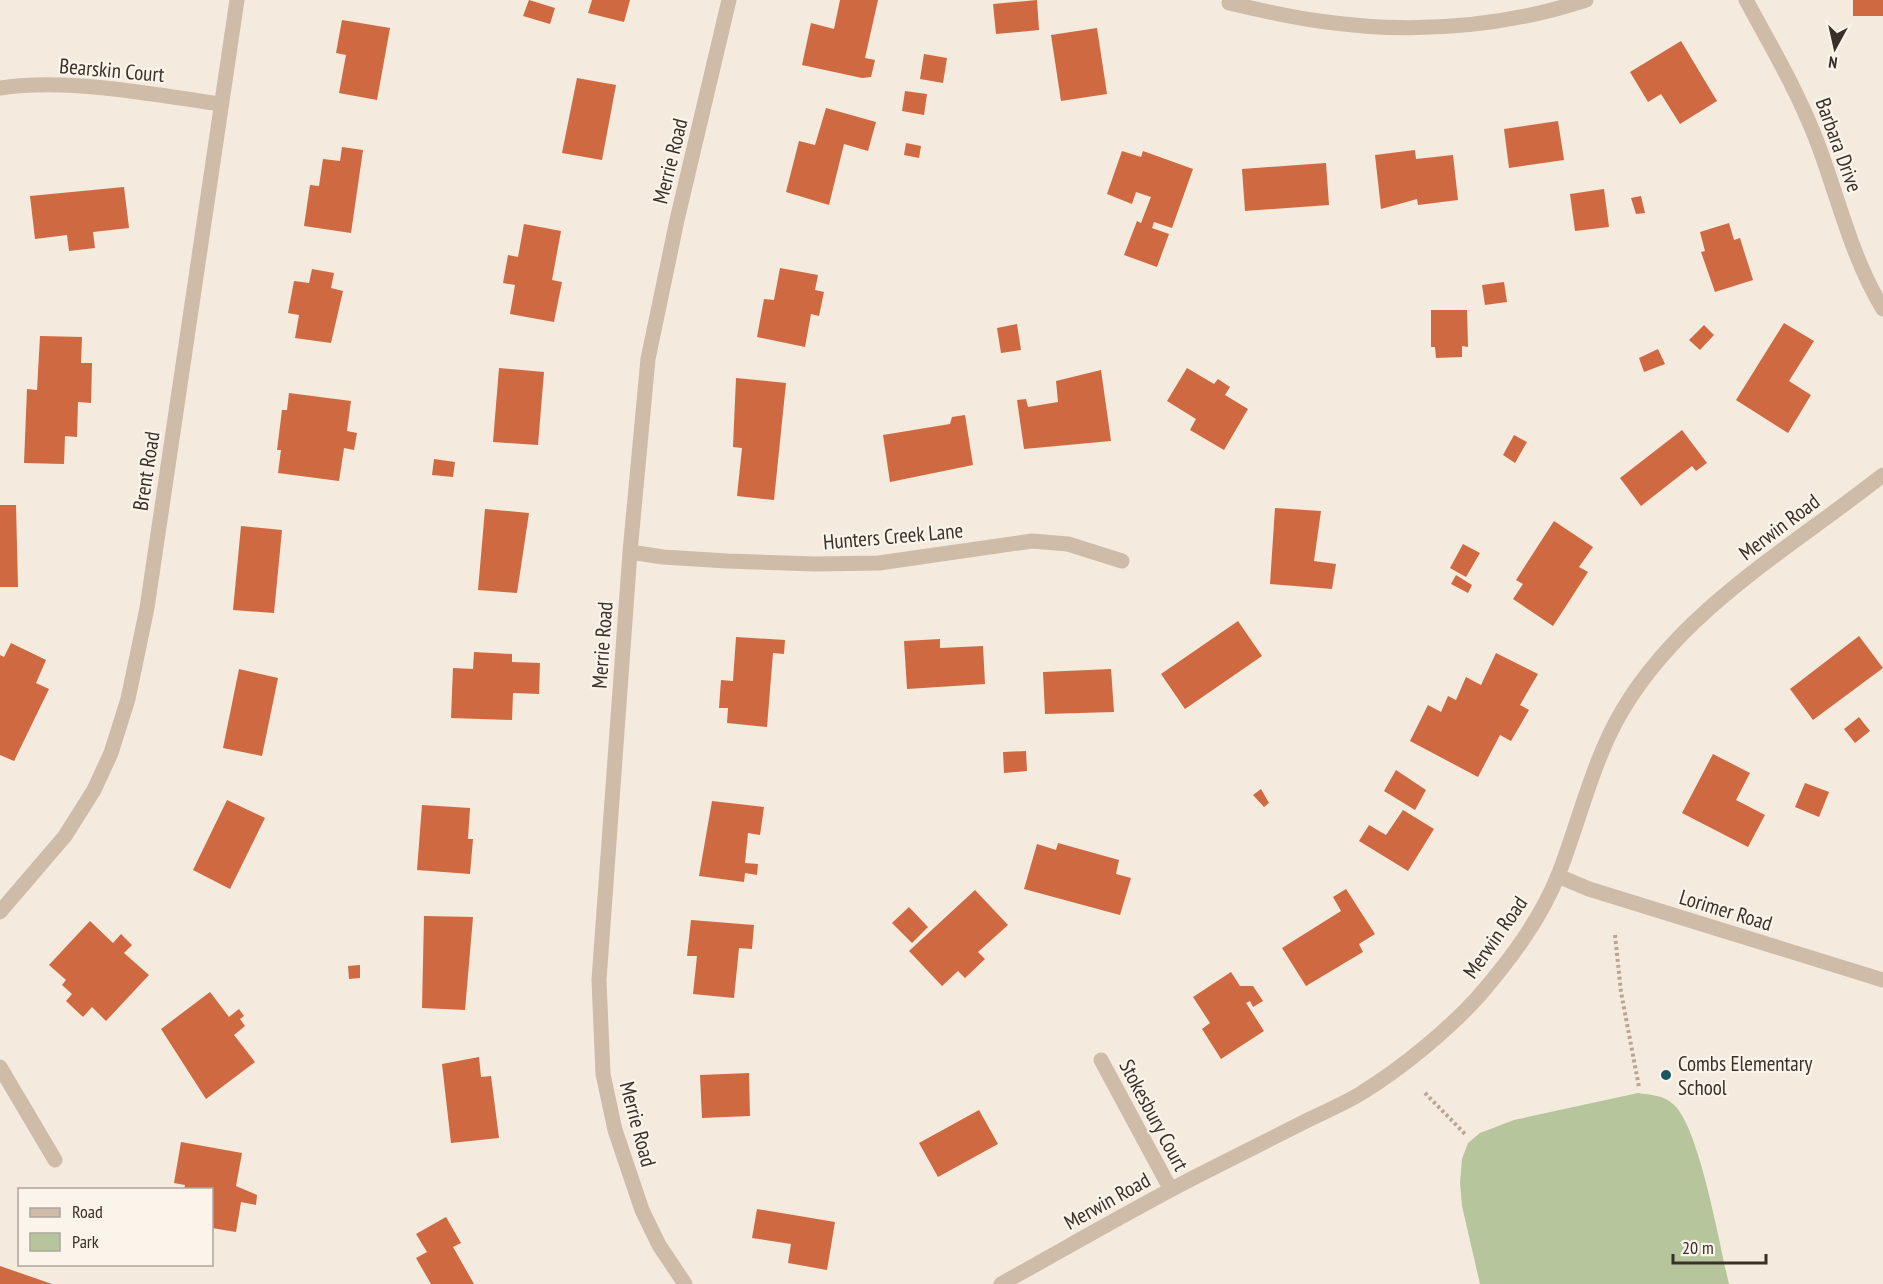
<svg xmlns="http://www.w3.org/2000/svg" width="1883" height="1284" font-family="'PT Sans Narrow',sans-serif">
	<rect width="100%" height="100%" fill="#f4eadd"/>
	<!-- green -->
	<path fill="#b6c59c" d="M1638 1093C1651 1095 1663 1095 1673 1104 1699 1125 1720 1247 1729 1284H1480L1462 1206 1460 1183 1462 1159 1468 1143 1480 1133 1514 1120Z"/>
	<!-- building -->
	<path fill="#cf6941" d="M529 0 555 8 550 24 523 16Z
		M592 0H630L624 22 588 13Z
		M840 0H878L865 58 875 60 871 77 862 78 802 65 811 23 834 29Z
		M1037 0 1039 30 996 34 993 4Z
		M1853 0H1883V16H1853Z
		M342 20 390 28 377 100 339 93 346 55 336 53Z
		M1097 28 1107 94 1061 101 1051 35Z
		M1681 41 1717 101 1680 124 1661 94 1648 102 1630 72Z
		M924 54 947 58 943 83 920 79Z
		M577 78 616 85 602 160 562 153Z
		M905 91 927 94 924 115 902 111Z
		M826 108 876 122 868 151 844 144 829 205 786 192 799 141 815 145Z
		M1558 121 1564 160 1509 168 1504 129Z
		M906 143 921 146 919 158 904 155Z
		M342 147 363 150 351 233 304 226 310 185 319 186 323 159 340 161Z
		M1415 150 1416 159 1453 155 1458 200 1418 205 1417 199 1381 209 1375 155Z
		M1122 151 1141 157 1143 151 1193 169 1172 228 1154 222 1152 228 1169 234 1157 267 1124 255 1137 221 1141 223 1151 197 1136 192 1132 204 1107 194Z
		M1326 163 1329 205 1245 211 1242 169Z
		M124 187 129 228 93 232 95 248 69 251 67 235 35 239 30 196Z
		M1604 189 1609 227 1575 231 1570 194Z
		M1641 196 1645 213 1636 214 1631 198Z
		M1729 223 1734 240 1740 238 1753 280 1715 292 1701 252 1705 251 1700 232Z
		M524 224 561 231 552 280 562 282 554 322 510 314 515 285 503 283 508 255 518 257Z
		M780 268 818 275 815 290 824 292 819 316 811 314 805 347 757 337 764 299 774 300Z
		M312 269 334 273 331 288 343 291 331 343 295 338 299 315 288 313 294 281 309 283Z
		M1504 282 1507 302 1485 305 1482 285Z
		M1431 310H1467L1468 347 1462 346V357L1436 358 1435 347H1431Z
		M1784 323 1814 341 1789 381 1811 395 1788 433 1736 400Z
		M1017 324 1021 350 1001 353 997 328Z
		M1704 325 1714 335 1700 350 1689 340Z
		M40 336 82 337 81 363H92L91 403 78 402 77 437 65 436 64 464 24 463 27 389 37 390Z
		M1658 349 1665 364 1644 372 1639 358Z
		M499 368 544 372 538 445 493 442Z
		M1187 368 1214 384 1218 379 1230 387 1225 395 1248 409 1224 450 1190 430 1196 419 1167 401Z
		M1101 370 1111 441 1024 449 1017 400 1026 399 1028 407 1058 402 1056 381Z
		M736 378 786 383 774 500 737 496 742 448 733 447Z
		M289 393 351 401 347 431 357 433 354 450 344 448 339 481 278 473 281 450H277L282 410H287Z
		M965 415 973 465 890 482 883 435 950 424 952 417Z
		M1682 430 1707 463 1696 471 1692 466 1641 506 1620 478Z
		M1514 435 1527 442 1515 463 1503 455Z
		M434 459 455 462 453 477 432 475Z
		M0 505H16L18 587H0Z
		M1275 508 1321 511 1314 561 1336 564 1332 589 1270 584Z
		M485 509 529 513 517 593 478 590Z
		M1554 521 1593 547 1579 567 1588 572 1553 626 1513 599 1523 584 1516 580Z
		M241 526 282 530 274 613 233 610Z
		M1463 544 1480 553 1466 577 1450 568Z
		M1456 575 1472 585 1468 593 1451 584Z
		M1238 621 1262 656 1185 709 1161 674Z
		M1859 636 1883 668 1813 720 1790 689Z
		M736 637 785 640 784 654 773 653 767 727 727 723 728 708H719L721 680 733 681Z
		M940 639V648L983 646 985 684 907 689 904 641Z
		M11 643 46 660 36 683 49 689 14 761 0 755V655L4 657Z
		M474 652 512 654V662L540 663 539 694 513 693 512 720 451 718 453 668 473 669Z
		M1496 653 1538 674 1520 705 1529 710 1511 741 1500 735 1478 777 1410 741 1428 705 1441 712 1448 696 1456 700 1466 677 1481 685Z
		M239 669 278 678 262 756 223 748Z
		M1111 669 1114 712 1045 714 1043 672Z
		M1859 717 1870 731 1855 743 1844 729Z
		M1026 751 1027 771 1004 773 1003 752Z
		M1713 754 1750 773 1736 800 1765 815 1748 847 1682 813Z
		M1396 770 1426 790 1415 810 1384 791Z
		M1805 783 1829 792 1819 817 1795 807Z
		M1261 789 1269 803 1264 807 1253 795Z
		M227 800 265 818 230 889 193 870Z
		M712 801 764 807 760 835 748 833 745 863 758 864 757 875 745 873 744 882 699 876Z
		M422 805 470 808 468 839H473L470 874 417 870Z
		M1403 810 1434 829 1408 871 1359 841 1369 825 1386 835Z
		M1058 843 1119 860 1116 874 1131 878 1120 915 1024 889 1037 844 1056 850Z
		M1346 889 1375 934 1359 944 1363 952 1306 986 1282 948 1341 911 1333 897Z
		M975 890 1008 925 978 952 985 959 965 978 958 971 942 986 909 951Z
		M909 907 928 927 912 943 892 923Z
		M424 916 473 917 465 1010 422 1008Z
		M691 920 754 925 752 949 739 948 734 998 693 994 697 956H687Z
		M90 921 113 943 121 934 132 945 124 953 149 975 106 1021 92 1007 83 1017 66 1001 72 994 62 985 66 980 49 965Z
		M360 965V978L349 979 348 966Z
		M1231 972 1240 986H1253L1263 1001 1253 1007 1250 1001 1246 1003 1264 1031 1221 1059 1202 1029 1210 1023 1193 997Z
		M210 992 229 1017 239 1009 244 1016 240 1019 245 1026 234 1035 255 1062 206 1099 161 1029Z
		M479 1057 481 1077 491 1076 499 1138 451 1143 442 1064Z
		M749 1073 750 1116 702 1118 700 1075Z
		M979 1110 998 1144 938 1177 919 1143Z
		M181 1142 242 1153 236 1186 257 1195 256 1205 241 1202 236 1232 212 1228V1190H184L185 1185 174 1183Z
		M757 1209 835 1222 827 1270 788 1263 791 1244 752 1238Z
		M446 1217 461 1243 453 1247 474 1284H431L416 1258 427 1252 416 1234Z
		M0 1266 52 1284H0Z"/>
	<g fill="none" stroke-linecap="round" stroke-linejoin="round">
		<!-- path -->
		<path stroke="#baa592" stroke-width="4" stroke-dasharray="3 3" stroke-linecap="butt" d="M1615 935 1621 992 1639 1087
			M1425 1093 1465 1134"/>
		<!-- street -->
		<path stroke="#cebba8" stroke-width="15" d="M1746 0C1771 46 1797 90 1816 139 1838 196 1851 257 1883 309
			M1229 3C1259 10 1289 17 1319 21 1408 34 1500 28 1586 0
			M0 88C69 78 151 94 220 104
			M630 552 663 557 727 561 815 564 879 563 1032 541 1068 544 1122 561
			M1558 876 1589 889 1883 980
			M0 912 65 836 94 790 111 753 128 699 147 608 237 0
			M1101 1060 1171 1190
			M0 1067 55 1160
			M685 1284 659 1245 642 1210 615 1130 603 1074 599 980 630 552 648 359 677 220 729 0
			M1001 1284C1066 1248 1131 1210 1197 1176 1234 1157 1271 1139 1308 1120 1326 1111 1346 1103 1363 1092 1402 1068 1448 1030 1478 997 1510 960 1541 919 1559 873 1580 819 1593 760 1622 711 1683 608 1792 547 1883 475"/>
	</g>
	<!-- markers -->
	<circle fill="#1a585f" stroke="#fbf4ea" stroke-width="2" cx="1666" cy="1075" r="6"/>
	<g text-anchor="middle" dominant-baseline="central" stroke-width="4.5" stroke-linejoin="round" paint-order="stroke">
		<!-- street labels -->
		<g font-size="21" fill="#3a2f29" stroke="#fbf4ea">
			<text transform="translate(112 70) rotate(5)">Bearskin Court</text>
			<text transform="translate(1839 145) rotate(70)">Barbara Drive</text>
			<text transform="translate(670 161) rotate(-76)">Merrie Road</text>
			<text transform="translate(146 471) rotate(-81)">Brent Road</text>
			<text transform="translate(1779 527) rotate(-37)">Merwin Road</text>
			<text transform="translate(893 536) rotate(-5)">Hunters Creek Lane</text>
			<text transform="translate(602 645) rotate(-86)">Merrie Road</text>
			<text transform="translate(1726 910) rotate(17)">Lorimer Road</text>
			<text transform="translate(1495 937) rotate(-55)">Merwin Road</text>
			<text transform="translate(1154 1115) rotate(62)">Stokesbury Court</text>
			<text transform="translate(638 1124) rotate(75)">Merrie Road</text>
			<text transform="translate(1107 1201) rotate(-29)">Merwin Road</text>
		</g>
		<!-- poi labels -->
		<g font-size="21" fill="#3a2f29" stroke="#fbf4ea" text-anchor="start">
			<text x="1678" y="1063">Combs Elementary<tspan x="1678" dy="24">School</tspan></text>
		</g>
	</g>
	<!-- legend -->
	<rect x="18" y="1188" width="195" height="78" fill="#fbf4ea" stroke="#aea59d" stroke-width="1.5"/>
	<rect x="30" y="1208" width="30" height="9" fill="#cebba8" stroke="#aea59d" stroke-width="1.5"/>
	<text x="72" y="1218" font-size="18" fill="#3a2f29">Road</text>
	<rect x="30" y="1233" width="30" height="18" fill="#b6c59c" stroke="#aea59d" stroke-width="1.5"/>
	<text x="72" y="1248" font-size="18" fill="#3a2f29">Park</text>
	<!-- north arrow -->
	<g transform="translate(1835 48) rotate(188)" stroke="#fbf4ea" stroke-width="4.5" paint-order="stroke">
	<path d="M0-4.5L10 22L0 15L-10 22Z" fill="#3a2f29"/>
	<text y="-9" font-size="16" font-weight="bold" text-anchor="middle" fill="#3a2f29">N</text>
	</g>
	<!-- scale -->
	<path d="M1673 1254v9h93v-9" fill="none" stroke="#3a2f29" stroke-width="3"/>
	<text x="1682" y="1254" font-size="18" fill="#3a2f29" stroke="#fbf4ea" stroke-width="4.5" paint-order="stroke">20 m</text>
</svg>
